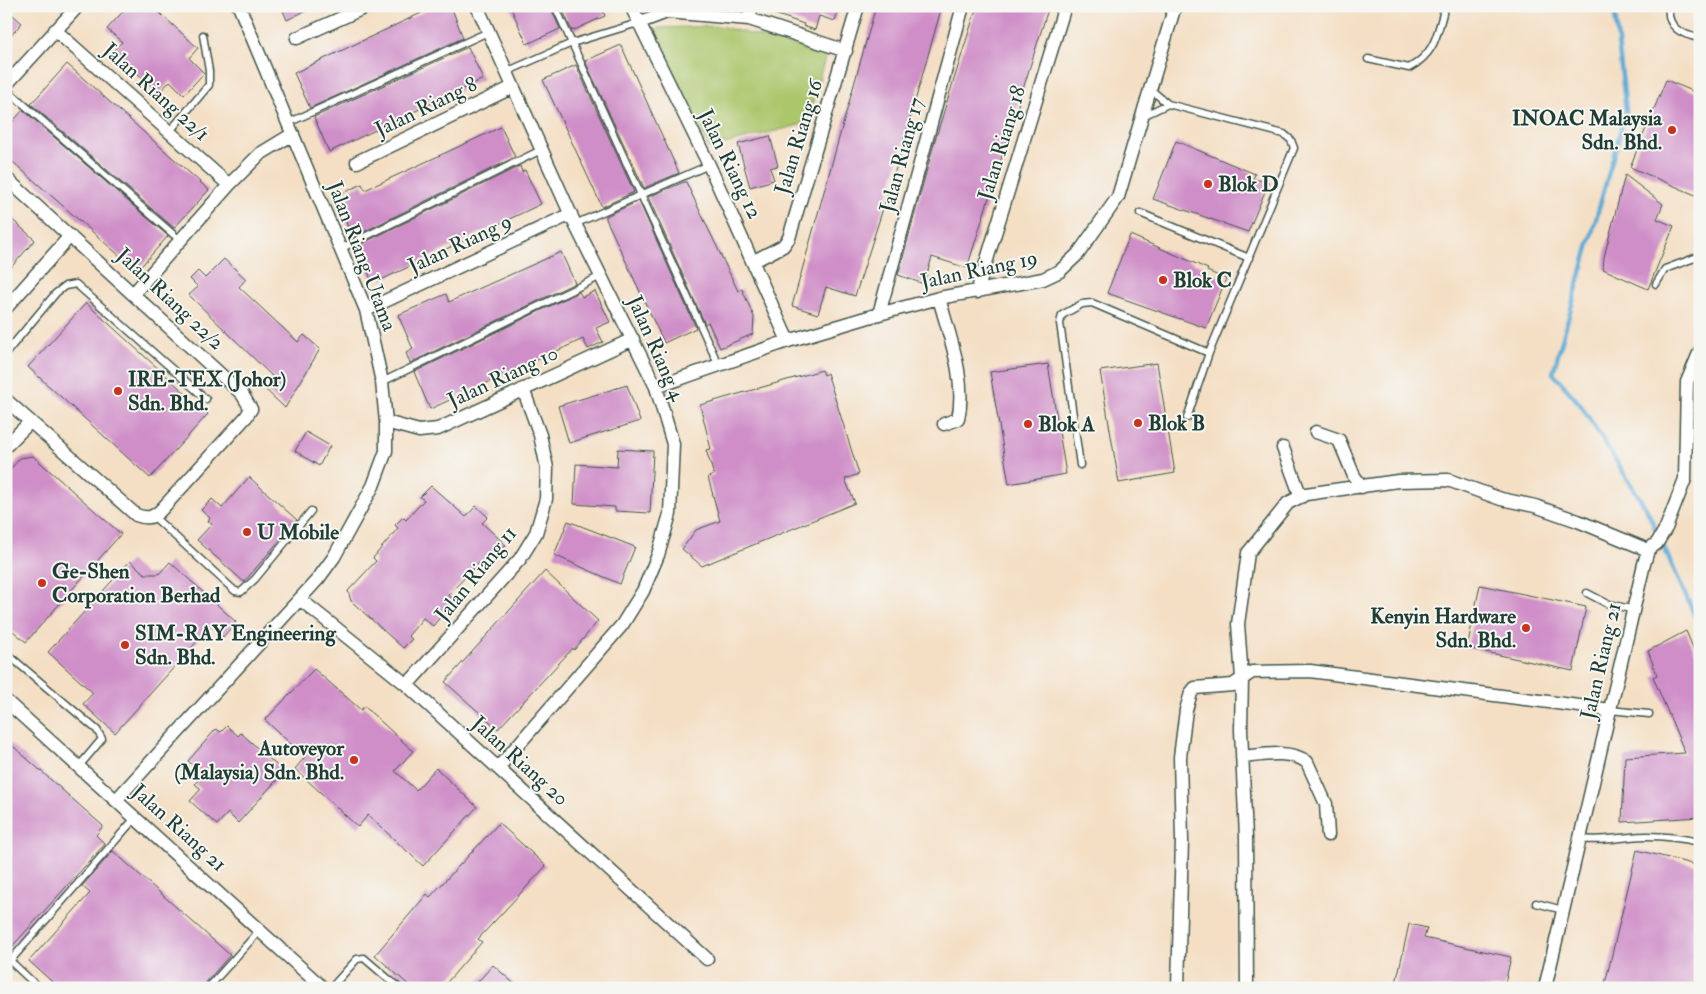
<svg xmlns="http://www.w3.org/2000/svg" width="1706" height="994" font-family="'IM FELL Double Pica',serif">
	<rect width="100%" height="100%" fill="#f6f6f2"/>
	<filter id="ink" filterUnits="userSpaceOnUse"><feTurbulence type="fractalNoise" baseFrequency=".02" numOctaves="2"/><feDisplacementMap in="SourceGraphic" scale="10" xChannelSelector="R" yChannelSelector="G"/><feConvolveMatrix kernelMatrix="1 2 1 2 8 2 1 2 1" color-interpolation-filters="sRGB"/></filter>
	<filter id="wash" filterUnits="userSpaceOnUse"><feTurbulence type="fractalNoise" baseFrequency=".0096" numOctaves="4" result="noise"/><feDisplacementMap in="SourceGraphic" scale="20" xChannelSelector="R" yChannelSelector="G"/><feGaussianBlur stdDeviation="1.12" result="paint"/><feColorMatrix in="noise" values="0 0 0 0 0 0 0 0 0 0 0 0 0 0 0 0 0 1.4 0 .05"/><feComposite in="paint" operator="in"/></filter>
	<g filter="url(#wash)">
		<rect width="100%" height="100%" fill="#f4dfc4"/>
		<!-- green -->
		<path fill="#acc66c" stroke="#668250" d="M720 26 826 54 807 123 709 148 653 32 658 28Z"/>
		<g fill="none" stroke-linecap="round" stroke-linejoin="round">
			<!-- stream -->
			<path stroke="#5eacd8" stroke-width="4.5" d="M1614 6 1626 111 1553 373 1580 404 1646 508 1700 627"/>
		</g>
		<g id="blocks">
			<!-- building -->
			<path fill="#cf8ec8" d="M128 6H152L198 48 189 58 204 73 184 95 170 81 159 93 113 51 122 42 107 29Z
				M281 6H315L287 20Z
				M436 6H451L463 38 310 108 294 73Z
				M510 6H550L560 29 527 44Z
				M561 6H601L605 16 572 31Z
				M760 6H839L835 21 819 16 815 30 803 26 804 24 760 9Z
				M876 6H942L896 168 855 296 826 287 818 314 792 306Z
				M977 6H1049L967 268 932 257 924 284 898 275 935 140Z
				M6 9 22 23 6 41Z
				M621 45 679 173 644 188 585 61Z
				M468 47 483 79 329 152 314 117Z
				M67 64 209 190 174 228 31 104Z
				M576 65 634 192 602 207 543 80Z
				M1666 80 1700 94V197L1630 167Z
				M23 110 168 236 137 271 6 156V129Z
				M501 127 515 157 353 237 334 197 362 184 365 190Z
				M770 136 778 166 770 168 774 180 750 187 738 144Z
				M1176 141 1255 174 1253 179 1269 182 1248 232 1153 199Z
				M520 166 522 172 525 170 541 204 381 280 379 275 371 279 357 246Z
				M1625 175 1663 204 1657 219 1674 226 1648 289 1603 269 1604 257Z
				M684 182H686L738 291 742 289 754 317 753 334 720 348 708 322 705 324 648 197Z
				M639 201 696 328 664 343 606 219V216Z
				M6 214 35 240 6 273Z
				M1130 235 1208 269 1207 271 1226 279 1206 328 1107 293Z
				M561 252 575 283 410 363 406 353 413 349 398 315 446 294 449 302Z
				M224 259 246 279 239 287 298 342 304 335 320 349 285 408 264 388 274 378 189 295 198 287 190 279 198 271 205 278Z
				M595 291 610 322 596 328 603 342 588 349 583 339 430 409 414 372 579 292 582 297Z
				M86 303 208 414 150 478 28 367Z
				M1157 363 1175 473 1119 483 1100 371Z
				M1048 364 1066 474 1009 484 990 372Z
				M822 370 824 375 827 373 859 474 845 479 855 503 702 566 682 549 696 530 720 521 708 477 714 475 706 450 711 449 700 405Z
				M627 385 640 421 569 443 558 406Z
				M306 432 330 446 319 466 295 451Z
				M618 449 653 451 650 513 615 511V507L574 504 576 464 617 467Z
				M33 456 121 534 26 642 13 631 6 639V474L20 458Z
				M249 477 297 520 244 582 197 540 212 524 208 521 210 518 201 510 212 499 222 508Z
				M431 486 466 517 476 506 488 517 482 523 506 545 496 555 494 553 484 564 481 561 448 595 454 600 433 626 423 618 408 636 412 639 403 648 351 601 348 591 376 561 373 558 398 528 395 525 403 517 406 520 424 500 420 497Z
				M568 521 635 547 620 584 554 555Z
				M130 561 145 574H159L170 562 236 622 223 637 211 626 115 733 83 704 93 693 48 652Z
				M545 571 598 621 574 650 573 648 498 729 445 682Z
				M1480 585 1586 607 1573 671 1467 648Z
				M1686 631 1700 664V817L1622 822 1625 757 1685 753 1653 677 1657 675 1648 651Z
				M314 669 361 710 364 706 413 751 395 771 416 790 436 768 477 807 423 866 368 815 358 827 295 769 305 757 265 720Z
				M227 726 238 736 241 733 284 772 238 823 228 813 217 825 190 801 201 789 195 784 203 774 188 761 216 729 221 732Z
				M6 740 103 826 96 835 105 844 7 952Z
				M499 823 546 866 478 939 482 942 442 988H412L375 955 427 894 430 897Z
				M1637 850 1700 866V988H1604Z
				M113 851 230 955 201 988H59L29 961 90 893 82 886Z
				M1409 924 1427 928 1424 938 1511 957 1504 988H1395Z
				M493 965 519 988H472Z"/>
		</g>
	</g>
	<g filter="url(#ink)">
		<use href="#blocks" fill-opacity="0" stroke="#3f554a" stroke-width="1"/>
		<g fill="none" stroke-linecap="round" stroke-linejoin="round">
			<!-- service casing -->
			<g stroke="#3f554a" stroke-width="9">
				<path id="service" d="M555 6 719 366
					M1669 6C1666 28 1682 35 1700 38
					M1368 59 1409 68C1436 53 1437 34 1445 6
					M506 72 572 43 638 23
					M6 89 181 241
					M1150 89 1168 104 1284 134 1291 140 1294 148 1209 353 1187 418
					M1145 115 1168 104
					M288 123 488 32
					M170 131 209 85V71L203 35
					M1140 213 1249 258
					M575 224 709 165
					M340 249 541 150
					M1656 284 1665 269 1700 256
					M6 353 56 293 65 286 76 284 206 399
					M382 382 601 276
					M1080 465 1060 323 1062 315 1082 304 1092 303 1209 353
					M154 517 235 591 241 592 255 579 311 511
					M1587 593 1606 603 1634 610
					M6 653 97 730 102 739 80 765
					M1610 710 1649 714
					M1580 839C1600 841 1610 839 1630 837 1654 834 1676 837 1700 842
					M1536 903 1563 910
					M6 957 39 988
					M10 961 136 817
					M208 988 261 929
					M331 988 357 959 364 958 399 988"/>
			</g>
			<!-- minor casing -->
			<g stroke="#3f554a" stroke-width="15">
				<path id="minor" d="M477 6 575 224 656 387 673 444 670 514 658 555 643 591 622 625 498 768
					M631 6 709 165 788 341
					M749 19 752 6
					M638 23 667 12 749 19 846 51
					M55 30 229 185
					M297 38 368 6
					M6 85 78 6
					M357 162 513 87
					M6 178 242 394 251 409 246 417 160 511C152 518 147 519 136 515L6 400
					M754 261 783 246 789 238 858 6
					M977 292 1065 6
					M134 293 229 185 260 154 293 134
					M939 298C949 335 967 381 958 419L944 424
					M6 308 70 236
					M366 310 571 214
					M879 314 963 6
					M656 387 788 341 879 314 939 298 1043 279 1060 271 1078 254 1118 197 1175 6
					M386 422 419 431 438 429 633 339
					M1316 432 1339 440 1354 476 1362 487
					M6 446 30 422
					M1283 448 1301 497
					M301 600 407 685 707 959
					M407 685 520 559 536 533 546 499 547 468 540 435 523 389
					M6 701 323 988
					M1242 757C1262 755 1290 749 1307 762L1326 804 1328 835
					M117 799 318 579 334 557 373 486 386 451V422L382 382 366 310 239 6
					M1178 988 1182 840 1180 757 1186 710 1191 693 1195 688 1233 685 1252 672 1310 671 1610 710
					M1247 988 1246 837 1241 730 1242 678 1238 624 1248 553 1288 503 1306 494 1398 481 1448 480 1501 499 1535 506 1578 521 1648 550
					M1545 988 1644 564 1648 550 1657 543 1666 528 1685 479 1687 382 1700 351"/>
			</g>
			<!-- service -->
			<use href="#service" stroke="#fff" stroke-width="6"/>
			<!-- minor -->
			<use href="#minor" stroke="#fff" stroke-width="12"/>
		</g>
	</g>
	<!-- markers -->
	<g fill="#c8321e" stroke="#f6f6f2" stroke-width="2">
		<circle cx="1672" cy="130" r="5"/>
		<circle cx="1208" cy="184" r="5"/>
		<circle cx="1163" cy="280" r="5"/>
		<circle cx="118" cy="391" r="5"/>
		<circle cx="1138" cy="423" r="5"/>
		<circle cx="1028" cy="424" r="5"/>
		<circle cx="247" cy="532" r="5"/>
		<circle cx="42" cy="583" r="5"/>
		<circle cx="1526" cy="628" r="5"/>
		<circle cx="125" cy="645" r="5"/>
		<circle cx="354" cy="760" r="5"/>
	</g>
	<g text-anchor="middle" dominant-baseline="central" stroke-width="4" stroke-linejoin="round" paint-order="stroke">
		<!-- street labels -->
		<g font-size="21" fill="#1f3d34" stroke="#f6f6f2">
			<text transform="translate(156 92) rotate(42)">Jalan Riang 22/1</text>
			<text transform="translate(426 107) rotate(-26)">Jalan Riang 8</text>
			<text transform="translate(799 137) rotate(-73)">Jalan Riang 16</text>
			<text transform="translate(1002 143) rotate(-73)">Jalan Riang 18</text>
			<text transform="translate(902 155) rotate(-75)">Jalan Riang 17</text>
			<text transform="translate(730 164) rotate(64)">Jalan Riang 12</text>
			<text transform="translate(460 244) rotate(-25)">Jalan Riang 9</text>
			<text transform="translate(362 256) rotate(69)">Jalan Riang Utama</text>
			<text transform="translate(979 270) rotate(-12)">Jalan Riang 19</text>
			<text transform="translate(170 299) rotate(43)">Jalan Riang 22/2</text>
			<text transform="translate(656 348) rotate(66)">Jalan Riang 4</text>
			<text transform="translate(503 377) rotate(-25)">Jalan Riang 10</text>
			<text transform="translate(476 574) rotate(-51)">Jalan Riang 11</text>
			<text transform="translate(1601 661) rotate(-77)">Jalan Riang 21</text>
			<text transform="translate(520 761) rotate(42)">Jalan Riang 20</text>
			<text transform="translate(179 828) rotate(42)">Jalan Riang 21</text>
		</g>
		<!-- poi labels -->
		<g font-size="21" font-weight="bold" fill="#1f3d34" stroke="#f6f6f2" text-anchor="start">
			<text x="1662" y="118" text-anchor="end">INOAC Malaysia<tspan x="1662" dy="24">Sdn. Bhd.</tspan></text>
			<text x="1218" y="184">Blok D</text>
			<text x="1173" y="280">Blok C</text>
			<text x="128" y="379">IRE-TEX (Johor)<tspan x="128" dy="24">Sdn. Bhd.</tspan></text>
			<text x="1148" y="423">Blok B</text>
			<text x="1038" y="424">Blok A</text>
			<text x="257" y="532">U Mobile</text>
			<text x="52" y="571">Ge-Shen<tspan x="52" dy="24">Corporation Berhad</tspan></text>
			<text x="1516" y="616" text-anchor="end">Kenyin Hardware<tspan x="1516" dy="24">Sdn. Bhd.</tspan></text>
			<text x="135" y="633">SIM-RAY Engineering<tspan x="135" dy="24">Sdn. Bhd.</tspan></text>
			<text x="344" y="748" text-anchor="end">Autoveyor<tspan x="344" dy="24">(Malaysia) Sdn. Bhd.</tspan></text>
		</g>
	</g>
	<!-- margin -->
	<rect width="1706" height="994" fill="none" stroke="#f6f6f2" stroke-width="25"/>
</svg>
